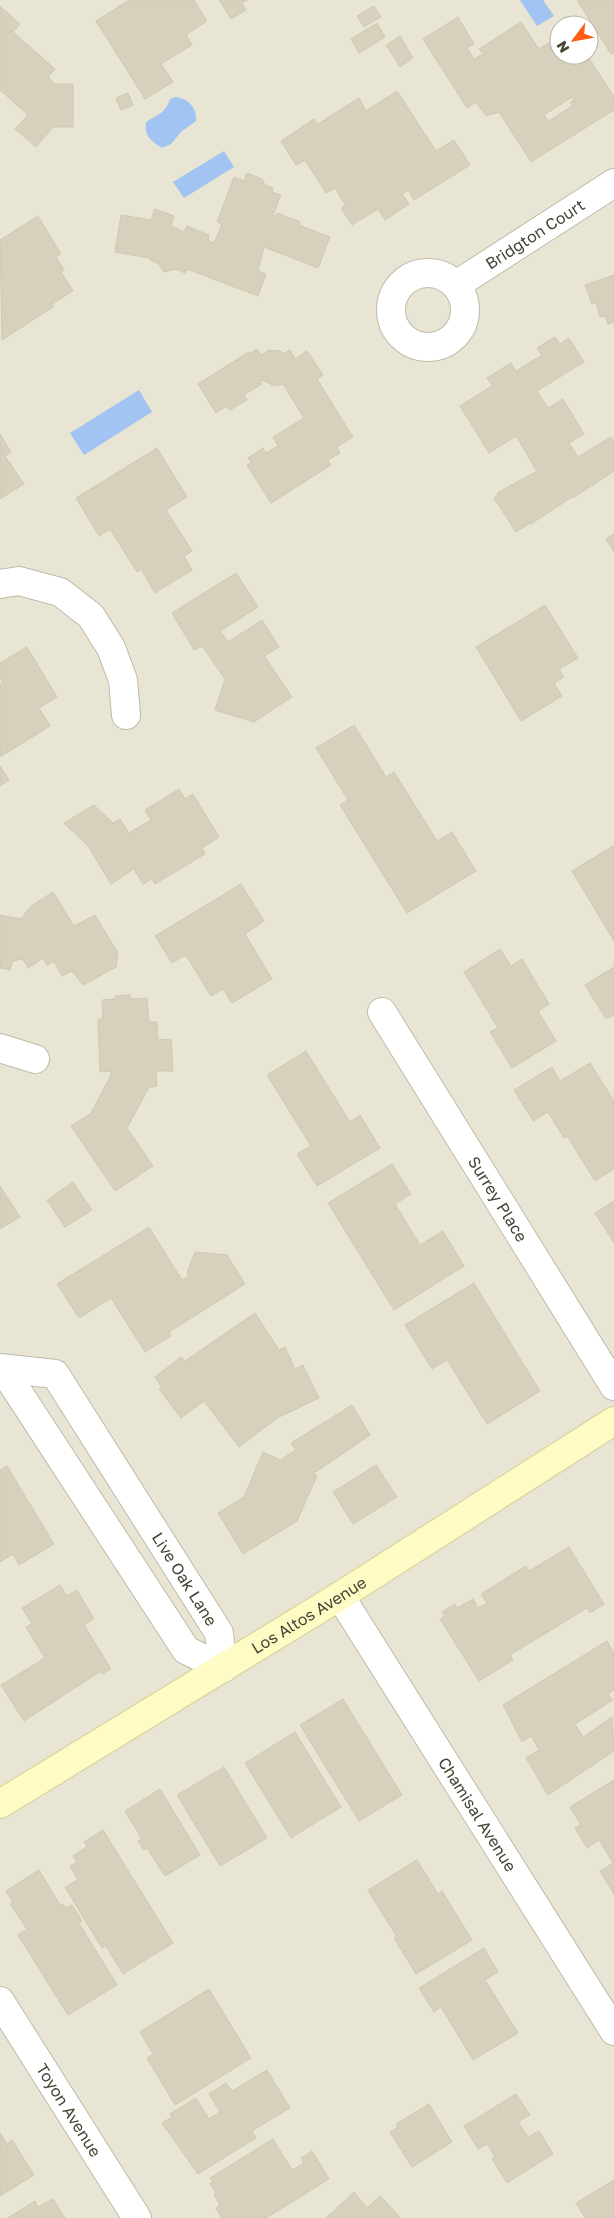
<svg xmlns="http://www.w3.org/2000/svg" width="614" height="2218" font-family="'Golos Text',sans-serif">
	<rect width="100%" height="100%" fill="#f4f2e6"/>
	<!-- residential -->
	<path fill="#e8e5d4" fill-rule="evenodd" d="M0 0H614V2218H0ZM559 25H589V55H559Z"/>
	<!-- water -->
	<path fill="#a1c4f2" d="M520 0H543L554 16 537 26Z
		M176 97C189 99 197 108 196 121L182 131 171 144 162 148C151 141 144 136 146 122 158 114 165 114 170 99Z
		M224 151 234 167 184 198 173 182Z
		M139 390 152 412 84 455 70 433Z"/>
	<!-- building -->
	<path fill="#d6d0bc" stroke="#d1c9af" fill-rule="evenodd" d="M129 0H194L207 21 186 35 192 45 161 64 173 82 145 99 96 21Z
		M219 0H248L242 3 246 10 231 19Z
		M577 0H614V53L611 54Z
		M0 6 20 24 13 32 55 69 48 77 55 84H73V127H53L36 147 15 129 28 115 0 90Z
		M374 6 381 17 364 27 357 16Z
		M458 17 474 44 467 48 474 59 483 54 479 49 521 22 539 49 558 37 559 55H587L614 97V110L531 162 499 112 486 116 476 102 467 108 423 39ZM572 97 574 100 570 103 572 106 549 121 544 115Z
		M377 23 385 37 359 53 351 39Z
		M400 36 413 58 400 67 386 45Z
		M397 91 436 151 454 140 470 165 414 200 408 190 402 194 409 204 385 220 378 209 352 225 341 208 345 205 335 188 326 193 305 160 296 165 281 141 314 119 318 124 359 98 366 111Z
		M128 93 133 105 121 110 116 98Z
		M247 173 262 179 265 185 273 188 272 192 281 195 273 215 276 216 277 213 300 222 299 225 330 237 318 268 264 247 258 271 266 274 258 296 187 269 185 273 175 269 164 272 159 264 149 259V258L115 252 121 215 151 220 155 209 174 216 171 226 184 232 187 226 209 235 208 240 214 243 222 224 217 222 234 177 244 181Z
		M38 216 61 254 56 257 64 270 61 272 73 291 52 304 53 307 2 340 0 240Z
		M614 275V322L608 324 605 316 600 317 596 303 592 304 585 285Z
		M555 337 560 344 569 338 584 362 537 391 548 408 563 399 584 434 569 443 578 457 611 437 614 442V471L573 498 572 497 531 524 530 523 516 532 494 498 498 495 497 493 537 471 516 436 489 453 460 406 492 386 487 378 511 363 516 371 542 355 537 348Z
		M257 349 261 355 269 350 281 351 283 354 290 350 295 359 307 351 323 375 317 379 353 437 337 447 340 453 328 460 331 465 271 503 247 465 251 463 248 458 263 448 266 453 278 446 273 437 304 418 283 384 274 386 263 380 260 381 262 384 244 395 247 400 230 410 227 406 216 413 198 384 249 352 251 353Z
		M0 434 11 452 5 456 24 484 0 499Z
		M157 448 187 497 166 510 192 551 184 556 192 570 155 593 141 569 137 572 110 529 99 536 76 498Z
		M614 534V552L606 539Z
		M236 573 258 607 220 631 228 642 262 620 279 647 264 656 292 697 254 722 215 710 225 679 202 646 194 650 172 613Z
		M545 605 578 658 559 669 564 677 554 683 562 696 521 721 476 647Z
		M27 647 57 697 39 708 50 726 0 757V684L3 683 0 678V663Z
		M354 725 386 777 394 772 437 841 452 832 476 871 407 913 340 805 348 800 316 748Z
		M0 766 9 780 0 786Z
		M179 789 185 799 193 794 219 837 202 848 205 854 155 884 152 879 143 884 134 869 111 884 88 846 64 823 94 805 113 823 120 819 129 833 151 820 145 810Z
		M613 846 614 847V941L572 871Z
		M241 884 264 921 245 934 272 979 232 1003 223 989 211 996 186 955 172 963 155 936Z
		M53 892 74 926 95 915 118 953 116 967 83 985 72 971 62 976 54 961 47 965 43 958 28 968 23 959 13 961 10 970 0 968V915L21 919 31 906Z
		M500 949 511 966 522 959 549 1004 538 1011 556 1041 512 1068 490 1032 498 1028 464 972Z
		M614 967V1015L606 1019 585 985Z
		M130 995 131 999 147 998 149 1022H157L158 1040 171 1039 173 1071H156L157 1086 149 1087 127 1128 153 1166 115 1191 71 1126 91 1113 111 1075V1071L100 1072 98 1019H103L102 1000 115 999V996Z
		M306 1051 350 1122 360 1115 380 1148 317 1186 297 1154 311 1146 267 1075Z
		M590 1063 614 1101V1169L595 1181 567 1136 564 1138 548 1112 533 1121 514 1090 552 1067 560 1081Z
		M392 1164 411 1194 395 1204 420 1245 443 1231 464 1266 394 1310 328 1203Z
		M73 1182 92 1210 65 1227 47 1200Z
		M0 1186 20 1217 0 1229Z
		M614 1201V1243L595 1213Z
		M149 1227 182 1280 189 1276 187 1272 195 1252 227 1255 245 1284 169 1332 171 1336 145 1352 111 1298 79 1318 57 1284Z
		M474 1283 540 1391 487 1424 447 1360 432 1369 405 1325Z
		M255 1313 279 1350 285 1347 295 1369 303 1365 319 1398 277 1418 239 1447 204 1401 181 1418 159 1389 162 1387 155 1377 181 1357 185 1361Z
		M352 1405 370 1435 313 1474 317 1476 297 1521 243 1554 218 1513 244 1497 263 1452 280 1460 296 1450 291 1443Z
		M376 1465 397 1497 353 1524 333 1492Z
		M7 1466 54 1544 19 1565 13 1554 0 1562V1470Z
		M569 1547 604 1604 590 1613 587 1608 510 1655 513 1660 479 1681 440 1619 445 1616 442 1612 455 1604 457 1608 473 1599 478 1608 487 1603 481 1594 526 1566 529 1571Z
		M60 1585 67 1596 77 1590 94 1619 84 1625 111 1669 102 1674 101 1671 24 1721 1 1685 45 1658 26 1627 32 1624 22 1608Z
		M607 1641 614 1653V1690L608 1694 613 1700 575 1724 583 1737 612 1717 614 1751 548 1795 526 1758 539 1750 531 1736 522 1742 503 1705Z
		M343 1699 402 1795 359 1821 300 1725Z
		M295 1732 341 1807 291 1838 245 1763Z
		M224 1767 267 1838 220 1866 177 1795Z
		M614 1780V1894L600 1871 613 1863 599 1840 587 1848 575 1828 581 1825 570 1807Z
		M160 1789 200 1855 165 1876 147 1848 144 1850 138 1841 142 1839 125 1811Z
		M103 1830 173 1943 123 1974 106 1946 102 1948 65 1887 78 1880 70 1866 77 1862 73 1856 87 1847 84 1842Z
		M417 1860 438 1894 442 1891 472 1940 416 1974 394 1938 397 1937 368 1890Z
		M39 1870 60 1905 63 1904 66 1908 72 1905 82 1921 79 1923 117 1985 68 2015 18 1935 27 1929 10 1904 13 1902 6 1891Z
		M484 1948 498 1972 485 1980 518 2033 473 2060 441 2007 434 2012 419 1988Z
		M209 1989 251 2058 175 2105 147 2058 153 2054 140 2032Z
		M267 2070 290 2108 252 2131 256 2138 198 2174 162 2123 172 2117 170 2114 196 2098 209 2119 220 2112 209 2094 226 2083 232 2091Z
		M516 2094 530 2115 518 2122 528 2137 539 2131 553 2154 507 2183 492 2159 495 2157 487 2144 478 2149 464 2126Z
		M429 2104 452 2142 412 2167 390 2132 398 2127 396 2124Z
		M0 2133 7 2144 12 2140 34 2175 0 2196Z
		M273 2139 292 2170 304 2163 301 2158 312 2151 329 2179 266 2218H222L216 2208 220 2205 214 2195 216 2193 210 2183 213 2181 210 2178Z
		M614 2180V2218H585L576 2203Z
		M354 2192 367 2208 380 2196 401 2218H326Z
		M53 2199 65 2218H8L35 2201 38 2207Z"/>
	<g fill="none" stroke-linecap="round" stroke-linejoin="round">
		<!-- street casing -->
		<g stroke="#bfbba9" stroke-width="30">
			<g id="street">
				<circle cx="428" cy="310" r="37"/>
				<path id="s1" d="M456 285 614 183"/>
				<path d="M0 584 19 581 60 592 91 616 111 648 123 680 126 715"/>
				<path id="s2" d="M382 1012 614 1386"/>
				<path d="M0 1048 35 1059"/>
				<path id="s3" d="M0 1368 55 1374 219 1633 223 1668"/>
				<path d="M3 1369 186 1650 223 1668"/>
				<path id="s4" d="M340 1596 614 2031"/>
				<path id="s5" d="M0 2001 137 2218"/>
			</g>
		</g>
		<!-- secondary casing -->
		<g stroke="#d5cf95" stroke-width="30">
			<g id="secondary">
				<path id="s6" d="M0 1804 340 1596 614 1421"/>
			</g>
		</g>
		<!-- street -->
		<use href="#street" stroke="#fff" stroke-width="28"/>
		<!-- secondary -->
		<use href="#secondary" stroke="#fffbc5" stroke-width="28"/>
	</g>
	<g text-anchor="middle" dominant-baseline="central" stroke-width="4" stroke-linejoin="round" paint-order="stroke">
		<!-- street labels -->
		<g font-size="16" fill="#474335" stroke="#fff">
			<text stroke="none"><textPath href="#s1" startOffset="94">Bridgton Court</textPath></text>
			<text stroke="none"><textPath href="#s2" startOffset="220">Surrey Place</textPath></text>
			<text stroke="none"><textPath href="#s3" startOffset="298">Live Oak Lane</textPath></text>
			<text stroke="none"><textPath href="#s6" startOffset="362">Los Altos Avenue</textPath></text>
			<text stroke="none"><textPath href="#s4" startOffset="258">Chamisal Avenue</textPath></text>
			<text stroke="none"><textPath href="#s5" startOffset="129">Toyon Avenue</textPath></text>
		</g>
	</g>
	<!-- north arrow -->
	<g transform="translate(574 40) rotate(238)"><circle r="24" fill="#ffffff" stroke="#b5b4ae"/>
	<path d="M0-4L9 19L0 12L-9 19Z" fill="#ff5d12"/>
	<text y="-8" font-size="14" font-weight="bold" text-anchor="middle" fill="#474335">N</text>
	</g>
</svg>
